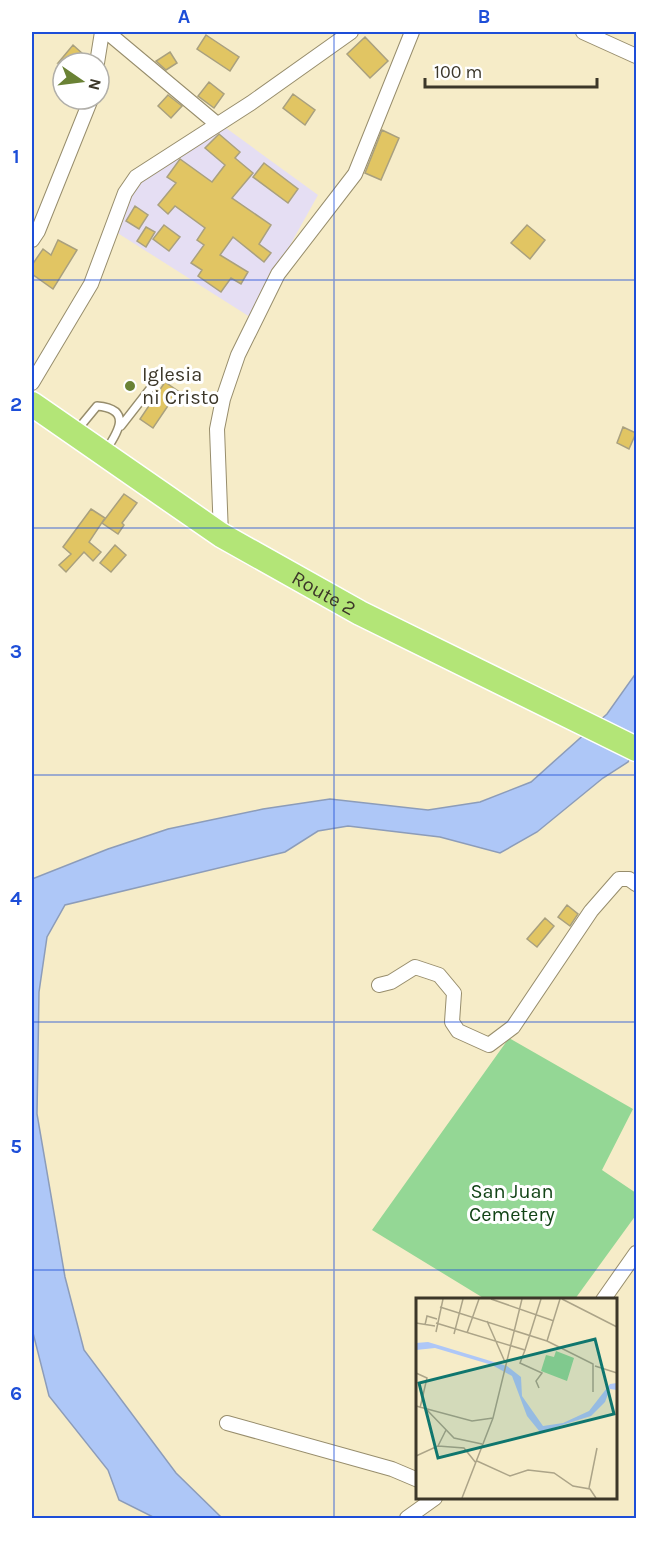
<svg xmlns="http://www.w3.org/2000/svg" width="668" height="1550" font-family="Karla,sans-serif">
	<rect width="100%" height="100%" fill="#f6ecc8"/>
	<!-- education -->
	<path fill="#e5def3" d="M226 128 318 195 250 317 116 232 134 183 205 136Z"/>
	<!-- green -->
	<path fill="#94d795" d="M509 1038 633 1109 602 1170 636 1193V1215L575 1299H485L372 1230Z"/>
	<!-- water -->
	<path fill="#aec7f7" stroke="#8c9cb9" stroke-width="1.5" d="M636 673V744L628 762 603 778 537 832 500 853 440 837 348 826 318 831 285 852 65 905 47 937 39 992 37 1114 65 1277 84 1350 176 1473 222 1518H155L119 1500 108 1470 49 1396 32 1329V879L108 849 168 829 263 809 330 799 428 810 480 802 531 782 607 714Z"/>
	<!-- building -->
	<path fill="#e1c563" stroke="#a9a07e" stroke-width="1.5" d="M206 35 239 57 230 71 197 49Z
		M365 37 388 61 370 78 347 54Z
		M73 45 83 54 76 63H58Z
		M170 52 177 63 166 70 156 61Z
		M209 82 224 94 214 108 198 96Z
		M293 94 315 110 305 125 283 108Z
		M168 95 182 106 171 118 158 106Z
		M382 130 399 138 381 180 365 173Z
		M219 134 240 152 235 158 253 173 232 198 271 225 259 244 271 253 264 262 233 237 220 255 248 272 241 284 231 278 221 292 198 276 202 270 191 263 204 245 197 240 205 228 175 206 168 214 158 205 176 183 167 177 180 159 212 182 225 165 205 148Z
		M264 163 298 189 288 203 253 177Z
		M135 206 148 215 139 229 126 221Z
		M164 225 180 237 169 251 153 239Z
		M527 225 545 240 530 259 511 243Z
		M146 227 155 232 146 247 137 241Z
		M58 240 77 250 53 289 32 274V265L43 249 51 255Z
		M165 382 178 391 153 428 140 419Z
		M623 427 636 433 629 449 617 443Z
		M124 494 137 503 122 523 124 525 118 534 102 523Z
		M91 509 105 518 89 542 101 552 93 561 84 552 66 572 59 565 71 554 63 547Z
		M115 545 126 555 111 572 100 563Z
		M567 905 578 914 570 926 558 917Z
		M545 918 554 926 537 947 527 939Z"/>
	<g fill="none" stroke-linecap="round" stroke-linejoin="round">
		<!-- lane casing -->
		<g stroke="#978d6c" stroke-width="10">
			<path id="lane" d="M121 426 153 385
				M78 429 97 406C132 409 119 431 106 450"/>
		</g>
		<!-- street casing -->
		<g stroke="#978d6c" stroke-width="16">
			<path id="street" d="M107 32 217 124
				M583 32 636 56
				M97 63 102 32
				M32 240 38 231 91 99
				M32 383 91 284 125 193 136 177 251 103 351 32
				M221 535 217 429 223 399 238 355 278 274 355 174 412 32
				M379 985 391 982 415 967 439 975 454 993 452 1022 458 1031 489 1045 513 1027 591 911 619 879H629L636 884
				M603 1300 636 1253
				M227 1423 392 1469 418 1480
				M407 1518 435 1498"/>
		</g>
		<!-- highway casing -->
		<g stroke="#fff" stroke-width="27">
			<g id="highway">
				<path id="s1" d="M32 404 221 535 360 613 636 749"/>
			</g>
		</g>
		<!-- lane -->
		<use href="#lane" stroke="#fff" stroke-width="7"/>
		<!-- street -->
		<use href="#street" stroke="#fff" stroke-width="14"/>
		<!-- highway -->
		<use href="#highway" stroke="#b3e577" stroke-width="24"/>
	</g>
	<!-- grid -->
	<path fill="none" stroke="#1d4ed8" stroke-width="1.5" stroke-opacity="0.55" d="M334 32V1518M32 280H636M32 528H636M32 775H636M32 1022H636M32 1270H636"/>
	<!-- markers -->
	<circle fill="#6a8235" stroke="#fff" stroke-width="2" cx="130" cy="386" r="6"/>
	<g text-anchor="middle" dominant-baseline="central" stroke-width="6" stroke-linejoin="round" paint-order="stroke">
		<!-- poi labels -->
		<g font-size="20" fill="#3c3729" stroke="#fff" text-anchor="start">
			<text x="142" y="374">Iglesia<tspan x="142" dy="23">ni Cristo</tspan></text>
		</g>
		<!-- street labels -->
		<g font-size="20" fill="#3c3729" stroke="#fff">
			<text stroke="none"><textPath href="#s1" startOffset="348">Route 2</textPath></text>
		</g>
		<!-- park labels -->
		<g font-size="20" fill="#124416" stroke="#fff">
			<text x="512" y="1191">San Juan<tspan x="512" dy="23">Cemetery</tspan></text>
		</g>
	</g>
	<!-- overview -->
	<g transform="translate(416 1298)">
		<rect width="201" height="201" fill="#f6ecc8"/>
		<path d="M140 53 158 60 151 83 125 73 130 57 138 59Z" fill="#94d795"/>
		<path d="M12 44 91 68 105 79 106 98 127 128 147 125 173 113 194 86 201 85V92L194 91 189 104 175 118 124 134 111 118 96 78 76 67 19 50 0 52V45Z" fill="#aec7f7"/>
		<path fill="none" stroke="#aca488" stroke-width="1.5" d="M75 1 138 23M146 1 201 29M24 9 131 43 177 66V94M71 23 89 64M0 25 19 28M20 25 109 52 125 1M9 27 11 18 21 21M20 34 27 1M51 35 63 1M38 36 47 1M131 43 144 1M109 52 104 65 126 75 120 83 123 90M179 68 201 75M0 75 11 80 4 110M0 108 56 123 77 120M11 112 38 140 66 146M22 148 48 150 60 165M0 158 22 148 30 132M61 163 94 178 112 172 138 175 157 188 174 191 180 200M173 190 181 150M46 200 77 120 106 1"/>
		<path fill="#0f766e" fill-opacity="0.15" stroke="#0f766e" stroke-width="3" d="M179 41 198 116 22 160 3 85Z"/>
		<rect width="201" height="201" fill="none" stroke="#3c3729" stroke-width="3"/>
	</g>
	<!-- border -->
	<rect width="668" height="1550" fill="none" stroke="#ffffff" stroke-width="66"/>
	<!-- north arrow -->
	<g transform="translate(81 81) rotate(104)"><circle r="28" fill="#ffffff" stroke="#b1afa9" stroke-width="1.5"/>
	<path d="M0-4.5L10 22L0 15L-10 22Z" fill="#6a8235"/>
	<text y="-9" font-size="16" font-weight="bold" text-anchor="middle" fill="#3c3729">N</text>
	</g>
	<!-- scale -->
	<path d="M425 78v9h172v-9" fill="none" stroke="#3c3729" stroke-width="3"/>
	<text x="434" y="78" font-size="18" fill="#3c3729" stroke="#ffffff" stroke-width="4.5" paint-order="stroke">100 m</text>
	<rect x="33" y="33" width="602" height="1484" fill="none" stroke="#1d4ed8" stroke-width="2"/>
	<g font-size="20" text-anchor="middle" font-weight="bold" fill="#1d4ed8">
		<text x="184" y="23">A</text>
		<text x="484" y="23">B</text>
		<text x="16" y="163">1</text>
		<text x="16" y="411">2</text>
		<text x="16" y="658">3</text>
		<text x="16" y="905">4</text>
		<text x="16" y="1153">5</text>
		<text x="16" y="1400">6</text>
	</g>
</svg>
